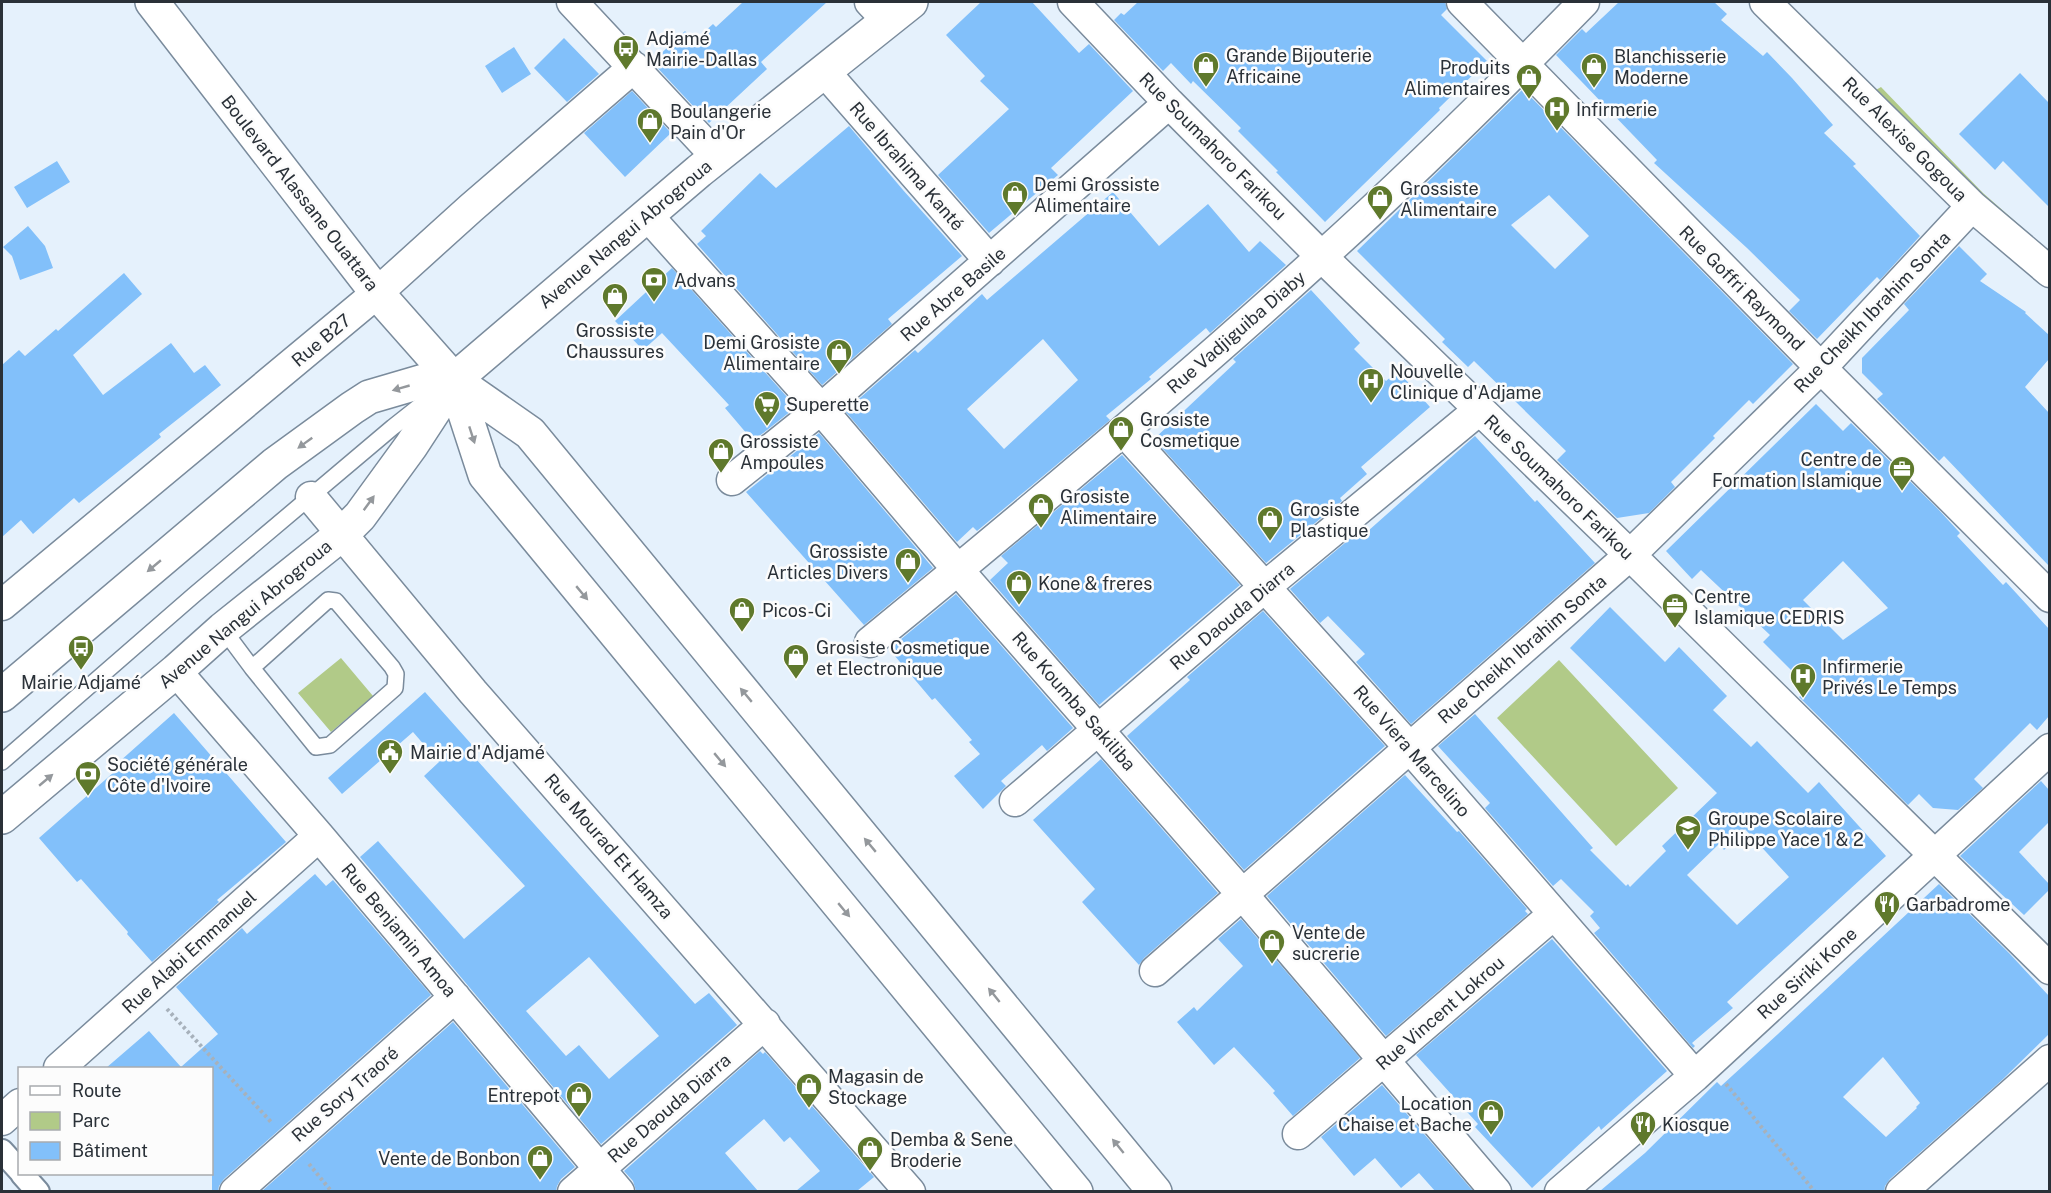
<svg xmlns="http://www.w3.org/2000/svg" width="2051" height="1193" font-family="'Public Sans',sans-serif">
	<rect width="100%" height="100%" fill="#e5f1fc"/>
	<!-- green -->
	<path fill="#b1ca88" d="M1881 87 1983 193 2049 251V273L1864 97Z
		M341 658 373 696 331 732 298 693Z
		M1559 660 1678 788 1616 846 1497 718Z"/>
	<!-- building -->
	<path fill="#82c0fa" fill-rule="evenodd" d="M743 2H827L761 62 767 69 709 123 652 62 685 31 694 41 713 24 716 27Z
		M981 2H1032L1079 53 1089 44 1133 91 1051 168 1058 175 989 233 938 175 1009 109 980 81 985 76 946 35Z
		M1138 2H1445L1447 9 1441 15 1487 61 1439 108 1440 110 1325 222 1276 172 1278 171 1238 131 1241 128 1193 81 1191 84 1171 63 1163 71 1114 20 1121 13 1124 15Z
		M1619 2H1714L1727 14 1721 20 1763 56 1767 52 1792 78 1833 125 1824 133 1856 164 1853 166 1920 236 1880 280 1877 277 1817 339 1789 311 1800 300 1747 248 1654 163 1657 160 1556 55 1582 29 1586 33Z
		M564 38 599 74 567 102 534 68Z
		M514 47 531 74 502 93 485 66Z
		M2020 73 2049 103V207L2003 161 1995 170 1959 134Z
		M1523 89 1793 364 1753 404 1749 400 1713 436 1715 438 1671 482 1675 487 1649 513 1617 518 1557 460 1566 451 1474 361 1468 367 1442 342 1445 339 1357 251ZM1549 195 1589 236 1555 269 1511 225Z
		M632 91 671 133 625 177 584 133Z
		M849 126 903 190 962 256 888 319 892 324 822 385 697 244 706 236 701 231 760 173 776 188Z
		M57 161 70 182 27 208 14 187Z
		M1113 192 1159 246 1208 204 1249 252 1260 241 1286 265 1210 333 1206 328 1149 377 1151 379 1106 416 1110 420 1030 487 977 531 973 527 957 542 845 411 915 350 918 353 982 294 987 300ZM1043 339 1078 380 1004 449 967 409Z
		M28 226 45 246 53 268 20 280 12 256 3 247Z
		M1959 246 1987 274 1980 281 2026 312 2025 313 2049 335V359L2025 387 2049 413V566L1944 456 1939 461 1877 399 1883 394 1862 373V358L1909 310 1904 304Z
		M672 268 796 407 753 441 725 408 729 405 662 333 643 350 615 321Z
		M124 273 142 294 73 355 103 395 171 343 194 373 205 365 221 385 159 434 161 437 79 503 74 498 33 534 21 520 2 537V365L19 350 25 356 56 329 58 331Z
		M1311 290 1360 343 1354 349 1386 381 1398 371 1430 407 1361 467 1367 474 1340 498 1342 501 1266 563 1154 439 1236 362 1233 359Z
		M1816 404 1843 431 1851 423 1938 509 1960 533 1957 536 2003 585 2006 582 2049 629V716L2037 730 2030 723 1974 779 1983 788 1958 810 1933 808 1919 794 1908 805 1799 697 1809 688 1763 642 1770 635 1701 570 1692 579 1666 551ZM1843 561 1888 608 1843 640 1803 600Z
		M819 433 933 568 864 625 746 492Z
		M1475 436 1535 502 1537 500 1595 563 1411 724 1356 662 1365 654 1328 616 1320 623 1290 589 1364 527 1368 531Z
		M1122 455 1240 585 1099 705 990 580 1008 563 1001 556Z
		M956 594 1073 728 1047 751 1042 745 1001 781 1006 786 983 809 954 776 980 754 969 742 972 740 935 698 932 700 889 649Z
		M1610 607 1665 662 1679 647 1727 696 1713 710 1751 747 1757 741 1808 793 1819 782 1886 856 1727 1002 1733 1008 1692 1043 1695 1046 1693 1048 1594 933 1600 928 1590 916 1594 912 1561 879 1553 886 1485 808 1490 803 1438 746 1475 714 1593 848 1590 850 1626 886 1628 884 1630 887 1666 851 1662 846 1717 793 1570 648ZM1745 829 1789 877 1737 925 1687 875 1719 844 1724 850Z
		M1263 611 1385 746 1244 870 1127 736 1190 680 1187 677Z
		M425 692 473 746 468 750 695 1004 709 993 737 1025 601 1144 360 857 378 841 464 939 525 886 424 776 439 762 413 732 342 794 328 778ZM589 957 659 1036 609 1079 579 1045 566 1056 526 1011Z
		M174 713 286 842 217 900 219 902 152 962 127 934 128 932 81 879 77 882 39 838 122 765 119 762Z
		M1101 759 1218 893 1144 958 1139 965 1082 902 1095 889 1033 820Z
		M1405 775 1457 832 1459 831 1527 909 1525 911 1528 914 1386 1036 1267 896Z
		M2041 781 2049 790V822L2019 852 2049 884V890L2024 915 1960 856Z
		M315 874 326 886 333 880 431 995 224 1179 219 1186 218 1191H212V1068H106L149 1031 181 1067 218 1034 176 987 242 928 247 934Z
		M1939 884 2009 953 2049 996V1034L2001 1081 1890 1179 1885 1186 1884 1191H1600L1645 1153 1717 1082 1721 1086 1778 1034ZM1883 1057 1920 1103 1916 1107 1917 1108 1886 1137 1843 1097Z
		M1241 919 1360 1058 1293 1116 1273 1093 1275 1091 1234 1047 1214 1065 1177 1022 1194 1007 1197 1011 1243 966 1218 939Z
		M1552 939 1667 1071 1601 1130 1599 1126 1532 1188 1475 1127 1478 1124 1416 1055Z
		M453 1022 575 1167 561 1179 557 1186 556 1191H262Z
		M760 1051 763 1054 765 1052 874 1177 857 1191H796L820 1171 790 1137 784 1142 764 1119 725 1153 758 1191H636L633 1181 624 1171Z
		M1382 1085 1473 1191H1435L1419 1173 1401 1188 1375 1158 1354 1176 1321 1137Z"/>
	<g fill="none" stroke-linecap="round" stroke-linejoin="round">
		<!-- service casing -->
		<g stroke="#7a8b9c" stroke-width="18">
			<path id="service" d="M223 629 252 668 316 747 330 745 395 688 396 674 392 667 336 601 328 600 252 668
				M2 762 194 595 393 427 431 397"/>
		</g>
		<!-- pedestrian casing -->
		<g stroke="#7a8b9c" stroke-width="26">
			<path id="pedestrian" d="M2 1151 20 1171
				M22 1174 38 1192"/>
		</g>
		<!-- minor casing -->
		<g stroke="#7a8b9c" stroke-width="33">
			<path id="minor" d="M572 2 717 157
				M870 2 888 21
				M1073 2 1169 103 1322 257 1630 555 2050 969
				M1462 2 1821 368 2050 597
				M1765 2 1972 206 2050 272
				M824 71 990 261
				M647 215 821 409 958 570 1243 895 1496 1192
				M1124 431 1409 747 1695 1076
				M732 480 821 409 1169 103
				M311 497 473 692 910 1192
				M2 605 377 293 471 208 634 67
				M870 642C1023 517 1175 390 1321 257 1412 175 1499 89 1584 2
				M176 671 319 836 619 1192
				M1015 801 1266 586 1479 410
				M1155 971 1630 555 1821 368 1972 206
				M59 1068 319 836
				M2 1120 20 1104
				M1298 1134 1554 914
				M235 1192 455 997
				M573 1192 765 1024
				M1560 1192 1695 1076 2050 749
				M1901 1192 2050 1060"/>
		</g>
		<!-- tertiary casing -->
		<g stroke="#7a8b9c" stroke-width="36">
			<path id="tertiary" d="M2 695 275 464 352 408 369 397 427 380H454
				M2 817 176 671 223 629 342 534 360 516 411 446 454 380"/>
		</g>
		<!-- secondary casing -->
		<g stroke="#7a8b9c" stroke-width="36">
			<path id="secondary" d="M152 2 377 293 454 380 699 171 911 2"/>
		</g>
		<!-- motorway casing -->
		<g stroke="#7a8b9c" stroke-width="36">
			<path id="motorway" d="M454 380 530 433 1155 1192
				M454 380 485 475 1076 1192"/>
		</g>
		<!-- path -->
		<path stroke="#a7b1bb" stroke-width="4" stroke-dasharray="3 3" stroke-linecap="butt" d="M167 1009 272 1123
			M1726 1084 1815 1192
			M309 1164 332 1192"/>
		<!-- service -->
		<use href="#service" stroke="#fff" stroke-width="15"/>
		<!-- pedestrian -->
		<use href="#pedestrian" stroke="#fff" stroke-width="22"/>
		<!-- minor -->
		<use href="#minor" stroke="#fff" stroke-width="30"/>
		<!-- tertiary -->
		<use href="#tertiary" stroke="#fff" stroke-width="33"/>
		<!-- secondary -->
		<use href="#secondary" stroke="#fff" stroke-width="33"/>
		<!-- motorway -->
		<use href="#motorway" stroke="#fff" stroke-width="33"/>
	</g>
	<!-- one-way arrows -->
	<defs><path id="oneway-solid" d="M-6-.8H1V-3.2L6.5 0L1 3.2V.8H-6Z" transform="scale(1.5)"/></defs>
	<g fill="#94989c">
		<use href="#oneway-solid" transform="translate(401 388) rotate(164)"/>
		<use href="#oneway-solid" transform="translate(472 435) rotate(72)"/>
		<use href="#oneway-solid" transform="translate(305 443) rotate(144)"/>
		<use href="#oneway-solid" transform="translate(369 503) rotate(-54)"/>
		<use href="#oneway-solid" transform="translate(154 566) rotate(140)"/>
		<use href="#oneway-solid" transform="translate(582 593) rotate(50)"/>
		<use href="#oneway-solid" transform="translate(746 695) rotate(-130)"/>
		<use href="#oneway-solid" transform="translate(720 760) rotate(50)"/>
		<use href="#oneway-solid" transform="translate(46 780) rotate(-40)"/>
		<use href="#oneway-solid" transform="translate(870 845) rotate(-130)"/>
		<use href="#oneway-solid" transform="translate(844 910) rotate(50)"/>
		<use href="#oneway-solid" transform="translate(994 995) rotate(-129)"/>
		<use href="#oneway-solid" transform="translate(1118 1146) rotate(-129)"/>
	</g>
	<!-- icons -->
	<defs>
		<g id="bus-pin" transform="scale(1.35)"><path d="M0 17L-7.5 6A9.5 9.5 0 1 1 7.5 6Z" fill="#5f792c" stroke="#fcfcfc"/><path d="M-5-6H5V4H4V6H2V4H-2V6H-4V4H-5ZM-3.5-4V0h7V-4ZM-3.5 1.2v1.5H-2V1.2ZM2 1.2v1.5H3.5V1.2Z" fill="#fff"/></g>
		<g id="shop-pin" transform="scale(1.35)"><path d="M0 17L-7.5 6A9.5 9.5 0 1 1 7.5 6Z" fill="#5f792c" stroke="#fcfcfc"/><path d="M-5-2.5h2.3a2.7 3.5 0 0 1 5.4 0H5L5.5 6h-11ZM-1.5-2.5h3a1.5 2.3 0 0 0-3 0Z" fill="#fff"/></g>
		<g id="hospital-pin" transform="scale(1.35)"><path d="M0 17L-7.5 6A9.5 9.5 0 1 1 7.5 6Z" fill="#5f792c" stroke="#fcfcfc"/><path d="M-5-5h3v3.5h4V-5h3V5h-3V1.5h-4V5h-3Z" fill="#fff"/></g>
		<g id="bank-pin" transform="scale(1.35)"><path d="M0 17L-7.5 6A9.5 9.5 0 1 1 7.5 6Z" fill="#5f792c" stroke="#fcfcfc"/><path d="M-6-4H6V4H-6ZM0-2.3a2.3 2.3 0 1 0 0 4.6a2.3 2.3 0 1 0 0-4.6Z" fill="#fff"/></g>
		<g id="supermarket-pin" transform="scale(1.35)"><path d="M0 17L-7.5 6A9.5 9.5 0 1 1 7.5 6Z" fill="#5f792c" stroke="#fcfcfc"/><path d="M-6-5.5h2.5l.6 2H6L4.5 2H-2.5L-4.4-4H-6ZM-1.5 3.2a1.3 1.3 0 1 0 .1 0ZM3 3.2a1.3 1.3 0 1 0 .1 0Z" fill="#fff"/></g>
		<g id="office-pin" transform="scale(1.35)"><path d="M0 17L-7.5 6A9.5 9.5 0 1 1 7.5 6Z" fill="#5f792c" stroke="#fcfcfc"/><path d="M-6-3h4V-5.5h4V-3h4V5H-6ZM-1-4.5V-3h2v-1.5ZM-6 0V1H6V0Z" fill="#fff"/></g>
		<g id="civic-pin" transform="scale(1.35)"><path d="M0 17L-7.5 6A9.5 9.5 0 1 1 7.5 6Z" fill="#5f792c" stroke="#fcfcfc"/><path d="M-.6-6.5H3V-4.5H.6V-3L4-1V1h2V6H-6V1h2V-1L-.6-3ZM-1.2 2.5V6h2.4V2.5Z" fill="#fff"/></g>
		<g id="school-pin" transform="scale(1.35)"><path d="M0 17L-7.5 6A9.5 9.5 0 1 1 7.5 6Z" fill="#5f792c" stroke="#fcfcfc"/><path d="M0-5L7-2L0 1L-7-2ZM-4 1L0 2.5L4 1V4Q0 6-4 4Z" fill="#fff"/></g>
		<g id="restaurant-pin" transform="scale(1.35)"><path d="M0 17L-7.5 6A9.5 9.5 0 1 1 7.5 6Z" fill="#5f792c" stroke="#fcfcfc"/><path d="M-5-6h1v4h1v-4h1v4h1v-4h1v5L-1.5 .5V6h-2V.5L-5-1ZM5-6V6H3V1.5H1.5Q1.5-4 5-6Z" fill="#fff"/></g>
	</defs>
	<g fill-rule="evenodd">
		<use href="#bus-pin" x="626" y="48"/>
		<use href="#shop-pin" x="1206" y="65"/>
		<use href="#shop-pin" x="1594" y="66"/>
		<use href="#shop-pin" x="1529" y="77"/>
		<use href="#hospital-pin" x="1557" y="109"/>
		<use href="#shop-pin" x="650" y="121"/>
		<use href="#shop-pin" x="1015" y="194"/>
		<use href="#shop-pin" x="1380" y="198"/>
		<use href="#bank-pin" x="654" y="280"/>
		<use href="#shop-pin" x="615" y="296"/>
		<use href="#shop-pin" x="839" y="352"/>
		<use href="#hospital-pin" x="1371" y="381"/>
		<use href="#supermarket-pin" x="767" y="404"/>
		<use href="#shop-pin" x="1121" y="429"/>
		<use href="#shop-pin" x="721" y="451"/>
		<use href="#office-pin" x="1902" y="469"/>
		<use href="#shop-pin" x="1041" y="506"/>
		<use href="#shop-pin" x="1270" y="519"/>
		<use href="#shop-pin" x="908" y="561"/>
		<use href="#shop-pin" x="1019" y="583"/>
		<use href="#office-pin" x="1675" y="606"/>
		<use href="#shop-pin" x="742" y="610"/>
		<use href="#bus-pin" x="81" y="648"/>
		<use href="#shop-pin" x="796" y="657"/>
		<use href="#hospital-pin" x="1803" y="676"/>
		<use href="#civic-pin" x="390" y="752"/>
		<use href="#bank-pin" x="88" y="774"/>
		<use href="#school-pin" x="1688" y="828"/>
		<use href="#restaurant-pin" x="1887" y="904"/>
		<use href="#shop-pin" x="1272" y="942"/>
		<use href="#shop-pin" x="809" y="1086"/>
		<use href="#shop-pin" x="579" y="1095"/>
		<use href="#shop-pin" x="1491" y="1113"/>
		<use href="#restaurant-pin" x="1643" y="1124"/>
		<use href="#shop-pin" x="870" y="1149"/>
		<use href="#shop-pin" x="540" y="1158"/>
	</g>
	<g text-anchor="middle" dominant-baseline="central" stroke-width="5" stroke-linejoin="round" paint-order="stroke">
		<!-- poi labels -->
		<g font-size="18" fill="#2a3138" stroke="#fcfcfc" text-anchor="start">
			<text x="646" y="38">Adjamé<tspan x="646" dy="21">Mairie-Dallas</tspan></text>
			<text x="1226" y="55">Grande Bijouterie<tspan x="1226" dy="21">Africaine</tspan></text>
			<text x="1614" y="56">Blanchisserie<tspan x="1614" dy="21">Moderne</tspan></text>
			<text x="1510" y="67" text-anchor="end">Produits<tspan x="1510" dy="21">Alimentaires</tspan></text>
			<text x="1576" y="109">Infirmerie</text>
			<text x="670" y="111">Boulangerie<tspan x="670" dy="21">Pain d'Or</tspan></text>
			<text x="1034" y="184">Demi Grossiste<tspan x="1034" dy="21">Alimentaire</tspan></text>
			<text x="1400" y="188">Grossiste<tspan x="1400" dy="21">Alimentaire</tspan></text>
			<text x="674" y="280">Advans</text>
			<text x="615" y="330" text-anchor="middle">Grossiste<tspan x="615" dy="21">Chaussures</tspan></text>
			<text x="820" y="342" text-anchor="end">Demi Grosiste<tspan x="820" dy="21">Alimentaire</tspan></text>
			<text x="1390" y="371">Nouvelle<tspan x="1390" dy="21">Clinique d'Adjame</tspan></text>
			<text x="786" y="404">Superette</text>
			<text x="1140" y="419">Grosiste<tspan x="1140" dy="21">Cosmetique</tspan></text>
			<text x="740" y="441">Grossiste<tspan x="740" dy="21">Ampoules</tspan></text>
			<text x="1882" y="459" text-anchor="end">Centre de<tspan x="1882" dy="21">Formation Islamique</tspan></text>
			<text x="1060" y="496">Grosiste<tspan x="1060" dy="21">Alimentaire</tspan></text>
			<text x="1290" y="509">Grosiste<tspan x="1290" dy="21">Plastique</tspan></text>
			<text x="888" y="551" text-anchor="end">Grossiste<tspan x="888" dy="21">Articles Divers</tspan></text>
			<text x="1038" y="583">Kone &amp; freres</text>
			<text x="1694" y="596">Centre<tspan x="1694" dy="21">Islamique CEDRIS</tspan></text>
			<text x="762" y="610">Picos-Ci</text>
			<text x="816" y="647">Grosiste Cosmetique<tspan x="816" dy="21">et Electronique</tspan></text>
			<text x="1822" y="666">Infirmerie<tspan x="1822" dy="21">Privés Le Temps</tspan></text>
			<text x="81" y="682" text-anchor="middle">Mairie Adjamé</text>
			<text x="410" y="752">Mairie d'Adjamé</text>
			<text x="107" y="764">Société générale<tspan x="107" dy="21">Côte d'Ivoire</tspan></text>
			<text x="1708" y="818">Groupe Scolaire<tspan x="1708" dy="21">Philippe Yace 1 &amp; 2</tspan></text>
			<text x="1906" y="904">Garbadrome</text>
			<text x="1292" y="932">Vente de<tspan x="1292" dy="21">sucrerie</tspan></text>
			<text x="828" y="1076">Magasin de<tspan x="828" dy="21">Stockage</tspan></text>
			<text x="560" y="1095" text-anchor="end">Entrepot</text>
			<text x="1472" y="1103" text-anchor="end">Location<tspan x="1472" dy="21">Chaise et Bache</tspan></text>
			<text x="1662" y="1124">Kiosque</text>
			<text x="890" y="1139">Demba &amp; Sene<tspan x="890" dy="21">Broderie</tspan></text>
			<text x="520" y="1158" text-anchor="end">Vente de Bonbon</text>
		</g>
		<!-- street labels -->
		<g font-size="18" fill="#2a3138" stroke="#fcfcfc">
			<text transform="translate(1905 139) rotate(45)">Rue Alexise Gogoua</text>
			<text transform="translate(1213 146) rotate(45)">Rue Soumahoro Farikou</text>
			<text transform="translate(907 166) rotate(49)">Rue Ibrahima Kanté</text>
			<text transform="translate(300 193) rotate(52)">Boulevard Alassane Ouattara</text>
			<text transform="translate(625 234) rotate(-40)">Avenue Nangui Abrogroua</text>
			<text transform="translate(1742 288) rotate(45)">Rue Goffri Raymond</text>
			<text transform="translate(953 294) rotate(-41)">Rue Abre Basile</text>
			<text transform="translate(1872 312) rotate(-46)">Rue Cheikh Ibrahim Sonta</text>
			<text transform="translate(1236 332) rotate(-41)">Rue Vadjiguiba Diaby</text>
			<text transform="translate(321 340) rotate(-40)">Rue B27</text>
			<text transform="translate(1559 487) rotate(44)">Rue Soumahoro Farikou</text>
			<text transform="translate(245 614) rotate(-40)">Avenue Nangui Abrogroua</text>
			<text transform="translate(1232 616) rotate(-40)">Rue Daouda Diarra</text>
			<text transform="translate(1522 649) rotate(-41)">Rue Cheikh Ibrahim Sonta</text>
			<text transform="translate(1074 701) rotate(49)">Rue Koumba Sakiliba</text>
			<text transform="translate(1412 751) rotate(49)">Rue Viera Marcelino</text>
			<text transform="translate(609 846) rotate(49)">Rue Mourad Et Hamza</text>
			<text transform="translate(399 930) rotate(50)">Rue Benjamin Amoa</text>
			<text transform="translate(189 952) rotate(-42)">Rue Alabi Emmanuel</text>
			<text transform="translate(1807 973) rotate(-42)">Rue Siriki Kone</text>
			<text transform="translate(1440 1013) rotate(-41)">Rue Vincent Lokrou</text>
			<text transform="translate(345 1094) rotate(-41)">Rue Sory Traoré</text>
			<text transform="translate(669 1108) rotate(-41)">Rue Daouda Diarra</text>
		</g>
	</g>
	<!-- border -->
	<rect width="2051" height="1193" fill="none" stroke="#2a3138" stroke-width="6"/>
	<!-- legend -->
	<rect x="18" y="1067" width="195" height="108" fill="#fcfcfc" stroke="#a8abae" stroke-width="1.5"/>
	<rect x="30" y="1086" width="30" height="9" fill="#ffffff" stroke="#a8abae" stroke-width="1.5"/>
	<text x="72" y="1097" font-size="18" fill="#2a3138">Route</text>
	<rect x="30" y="1112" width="30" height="18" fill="#b1ca88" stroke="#a8abae" stroke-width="1.5"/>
	<text x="72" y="1127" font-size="18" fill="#2a3138">Parc</text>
	<rect x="30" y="1142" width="30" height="18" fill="#82c0fa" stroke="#a8abae" stroke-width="1.5"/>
	<text x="72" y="1157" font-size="18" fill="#2a3138">Bâtiment</text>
</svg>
